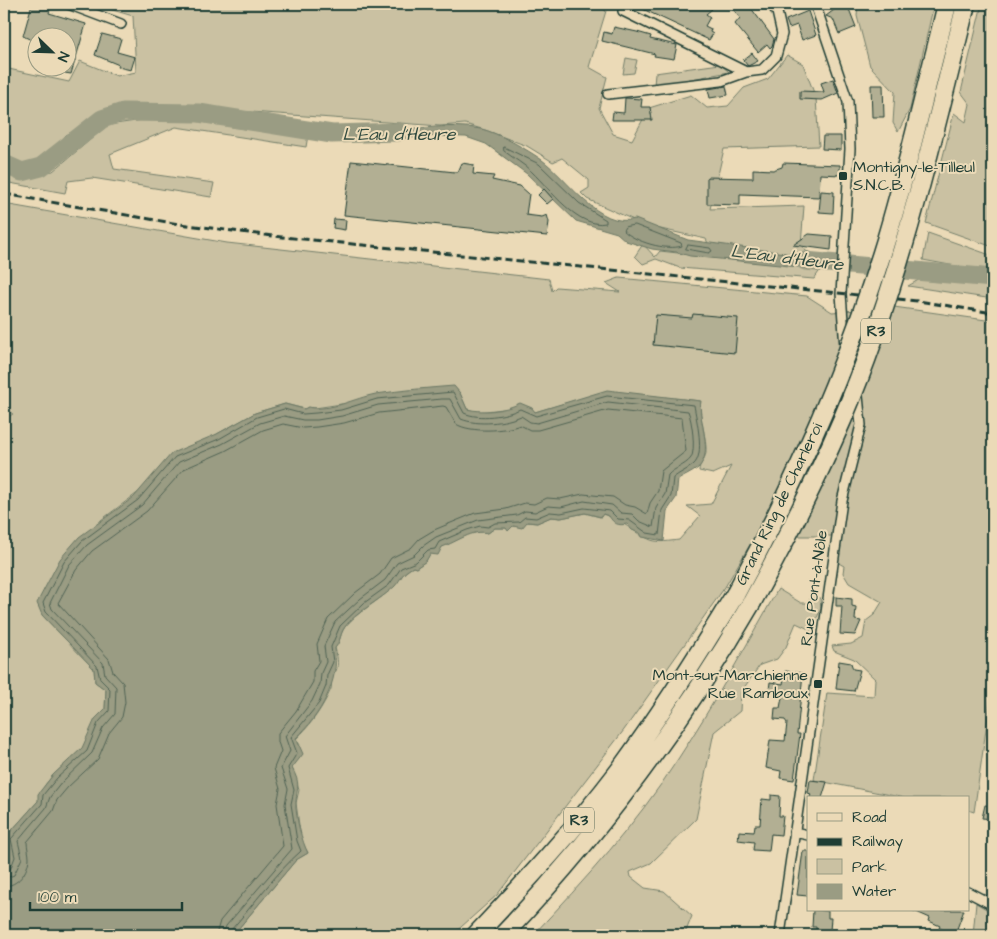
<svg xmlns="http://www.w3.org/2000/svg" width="997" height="939" font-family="'Architects Daughter',sans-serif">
	<rect width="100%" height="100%" fill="#ebdab7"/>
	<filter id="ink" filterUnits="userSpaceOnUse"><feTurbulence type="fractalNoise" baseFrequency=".02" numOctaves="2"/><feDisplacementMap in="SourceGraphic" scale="10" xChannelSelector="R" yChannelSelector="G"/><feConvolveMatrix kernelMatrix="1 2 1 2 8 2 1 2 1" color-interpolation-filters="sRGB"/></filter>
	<g filter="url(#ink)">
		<!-- green -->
		<path fill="#cac1a2" stroke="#747f6b" d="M92 4H596L606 11 589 67 607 77 599 108 613 134 632 140 649 108 691 95 707 108 728 106 744 88 768 79 787 55 803 64 816 98 819 146 724 149 710 209 804 206 801 245 806 251 828 259 814 279 680 268 656 259 643 264 635 256 643 244 655 257 660 251 714 257 706 239 647 226 587 199 581 193 589 188V180L562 158 553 162 527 146 485 130 465 124 440 126 170 106 118 107 66 135 43 162 34 165 8 160 4 151V68L69 82 80 61 117 76 136 72 133 16Z
			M858 4H934L910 109 898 132 893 123 895 92 870 66 857 16Z
			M982 4H993V247L926 223 954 113 966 122 970 104 961 92Z
			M626 58 637 60 634 73 623 74Z
			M720 64 729 72 654 86 655 73Z
			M171 116 308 135 306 147 176 127 110 154 114 169 214 183 211 197 92 178 68 181 65 193 4 182V170L27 175 53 171 108 125Z
			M4 204 227 243 549 279 552 291 556 287 620 292 606 283 619 278 807 296 832 312 894 307 993 321V693L991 695 974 812 968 810V798H905L814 780 827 693 874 696 875 679 854 659 834 651 832 646 851 644 863 638 866 621 874 615 882 602 849 583 843 573 844 566 833 560 836 536H755L725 587 624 730 497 895 452 935H233L296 860 308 853 301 840 296 803 299 790 292 768 300 745 296 739C311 725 323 707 331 689 332 685 331 681 332 677 332 673 334 674 336 671 339 664 337 655 335 648 340 642 340 636 343 630 351 616 379 601 391 589 399 581 402 573 413 567L416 568 426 561 430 554 442 547 469 534 481 531 488 533 495 528H506L527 522 537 523 551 517 561 518 585 513 600 517 602 514C622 519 633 533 651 540 659 543 670 541 679 540L700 516 687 506 711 504 731 466 713 474 699 471C699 464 705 459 706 453 707 437 699 417 700 401L607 391 535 412 503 409 477 412 467 409 460 393 454 387 315 408 308 407 305 409 285 404 255 413 217 434 101 520 42 615 94 669 95 682 106 690 105 709 83 748 53 775 45 785 38 801 4 839 10 857 4 870V419L13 414 4 409Z
			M928 233 993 256V273L923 260Z
			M922 278 993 286V299L908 286Z
			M778 589 801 603H807L811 598H820L821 609 811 630 796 623 786 647 777 659 760 665 741 692 740 711 714 732 696 819 651 863 630 872 631 877 645 888 664 891 692 916 686 931 676 935H533C585 880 637 823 678 759 714 704 746 646 778 589Z
			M976 903 993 913V935H973Z"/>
		<!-- water -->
		<path fill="#9a9c83" stroke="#697663" d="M373 128C407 132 449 122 481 129 497 132 528 150 542 160 567 178 599 230 635 219L688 240 830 259 829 270 690 256 676 252 652 249 626 241 617 233 576 221 527 174 486 144 466 137 435 136 380 140 374 137Z
			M924 266 993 273V286L924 276Z
			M454 386 460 393 467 409C483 413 505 411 520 403L532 408 535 412 607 390 701 401C697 420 715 452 698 468 692 473 684 476 678 480L676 498 667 511 664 541 642 537 640 533 632 530 627 524C618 526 614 524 609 516L603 514 601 517 585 513 561 518 551 517 537 523 527 522 522 528 513 526 508 531 506 528H495L488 533C472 529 457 542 442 547L438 555 430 554 426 561 416 568 413 567C400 574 403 577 395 586 382 599 351 615 343 630 340 636 340 642 335 648 340 681 320 716 296 738L303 754 292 768C301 785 297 785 296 802 295 815 302 842 308 853L296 860 233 935H4V870L10 857 4 839 38 801V794L53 775 82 748 95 719 105 709 106 690 95 682 94 669 42 615 37 603 60 559 79 537 134 497 172 453 217 434 255 413 285 404 304 409 308 407C331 412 354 398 376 394 402 390 429 388 454 386Z"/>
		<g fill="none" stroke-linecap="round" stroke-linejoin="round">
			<!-- shore -->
			<path stroke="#506354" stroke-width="1" d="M504 147 539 164 579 203 606 220V223C578 229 550 189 532 172 524 164 513 158 504 151Z
				M635 225 681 243 682 246C666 251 635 242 623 230L625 227Z
				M688 245 710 248 712 251 709 253 686 249Z
				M4 872 10 870 15 857 11 839 42 804 43 795 57 778 87 751 98 723 109 711 110 689 100 679 97 666 46 612 43 603 64 562 82 541 138 500 175 457 219 439 257 417 284 409 303 414 316 413 341 410 377 399 453 392 464 413C479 420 506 416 520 409L536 416 607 396 694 405C696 419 706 455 693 465 687 470 679 473 673 478L671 496 662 510 659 535 647 533 629 520 618 519 610 511 584 508 561 513 550 512 536 518 525 517 519 522 495 523 488 527 480 526 467 530 439 542 435 549 428 550 416 562 401 568 389 585 364 603 340 626 331 647 333 662 327 675 326 686 319 703 291 737 297 753 288 768 294 790 291 804 297 841 301 851C275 874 254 904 231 930L230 935
				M4 879 14 875 22 858 18 841 46 808 50 797 62 782 92 753 103 728 115 714 116 687 105 675 103 663 52 609 50 603 69 565 87 545 142 505 179 462 222 444 260 423 284 416 303 420H317L342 416 378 405 442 399H450L461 419C478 426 505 423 521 416L530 422 537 423 608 402 688 411C692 420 696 450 691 458 685 466 674 468 668 475L665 494 656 508 653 527 639 521 632 514 621 513 612 505 584 501 561 507 548 506 535 512 525 511 517 515 478 520 436 537 423 546 414 555 397 563 385 580 360 599 335 622 324 646 326 662 321 673 320 684 312 701 285 736 290 751 281 768 288 789 285 804 292 849 226 926 223 935
				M4 886C18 886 28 872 29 858 29 853 27 847 27 842L53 811 57 800 68 787 98 759 109 733 122 717 125 702 123 683 113 672 109 659 58 603 76 570 92 551 147 511 184 469 225 451 263 430 283 424 303 428 317 427 344 423 379 413 443 406 446 407 456 424C470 433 506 431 520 425L530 430H538L608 410 682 418 686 451 661 471 658 491 650 503 647 514 635 507 625 505 613 497 583 494 560 499 547 498 534 504 525 503 506 509 475 513 434 530 419 539 411 548 391 558 380 574 355 593 328 619 317 644 319 661 313 671V682L296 711 278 733V742L281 751 274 768 280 789 277 804 283 846 220 921 216 935"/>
			<!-- river -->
			<path stroke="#9a9c83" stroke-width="19" d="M4 164 22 172 41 167 102 119 123 112 199 113 332 134 398 132
				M805 261 993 278"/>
		</g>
		<!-- building -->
		<path fill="#b2af93" stroke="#1f3d34" d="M32 4H51L49 13 86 24 71 74 65 73 71 43 68 42V38H38V43L23 36Z
			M632 4H707L712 9 706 14 710 17 705 26 711 29 710 32 713 34 709 40Z
			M729 4H748L774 39 772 46 770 48 767 44 758 52 735 24 740 18Z
			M831 4H847L856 27 839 34 833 19 826 16 834 10Z
			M808 11 816 35 802 40 797 25 789 28 786 20Z
			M614 27 637 32 651 36 650 39 677 45 674 59 654 56 655 54 602 41 604 32 612 34Z
			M102 34 121 39 117 52 135 57 131 70 118 67 119 65 95 55Z
			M752 53 758 61 748 66 743 60Z
			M833 79 838 93 822 100 800 99V91L824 92 821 83Z
			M871 85H883L884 117H872Z
			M726 86 728 95 710 98 708 89Z
			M625 98 642 99 641 107H650L652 120H612L613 112 624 113Z
			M823 136H841V150L822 149Z
			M351 161 455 172H458L462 163 474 165 473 174 494 176 492 180 520 186 529 194 526 215 542 217 547 215 549 222 547 236 344 215Z
			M783 163 840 165V175L820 174 819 197 740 194V205L707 204V177L753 178V169L773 170 782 167Z
			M544 189 553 199 547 204 538 195Z
			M821 191 834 192 833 213 819 212Z
			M334 219 346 220 345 230 333 228Z
			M809 234 832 236 831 250 793 245Z
			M693 314 738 318 735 353 653 345 656 315 692 318Z
			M836 597 852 599V606L856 607 855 620 861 621 855 635 840 634 842 606H836Z
			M839 661 851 663 853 669 860 670 854 691 836 689Z
			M785 671 803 673 797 734H800L794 780 780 778 781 771 766 768 770 740 785 741 787 723 785 720 774 719 775 708H780L783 692 769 690 770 682 783 684Z
			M810 780 827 782 822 798H810L811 794 808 793Z
			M771 795 780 796 779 816H783L781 835 771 834 769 851 753 850 754 842 738 840 739 831 754 832 755 825H760L762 799 771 800Z
			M985 805 993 806V819L982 818Z
			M803 851H808V896L797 895Z
			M813 910 828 911V918H831L830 931 816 930V927H812Z
			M912 910H964L955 934 939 928 940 926 929 921 930 918Z"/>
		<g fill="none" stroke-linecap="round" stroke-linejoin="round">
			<!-- street casing -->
			<g stroke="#1f3d34" stroke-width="12">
				<path id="street" d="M68 4 121 24
					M623 11 746 72
					M608 94 721 81 746 72 762 70 776 56 782 34 777 12 771 4
					M794 832 808 835
					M968 892 993 905
					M780 935 842 501 861 425 858 396 845 347 841 294 850 149 848 102 815 4"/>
			</g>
			<!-- highway casing -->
			<g stroke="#1f3d34" stroke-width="21">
				<path id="highway" d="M938 41 947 4
					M956 45 966 4
					M476 935C525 883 575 829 619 771 661 714 699 654 736 593
					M503 935C599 834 682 723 752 602"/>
			</g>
			<!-- street -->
			<use href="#street" stroke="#ebdab7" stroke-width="9"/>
			<!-- highway -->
			<use href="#highway" stroke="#ebdab7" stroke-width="18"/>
			<!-- rail -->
			<path stroke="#1f3d34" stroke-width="3" stroke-dasharray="8 4" stroke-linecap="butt" d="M4 194 179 224 273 236 918 301 993 313"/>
			<!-- highway-bridge casing -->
			<g stroke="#1f3d34" stroke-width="21" stroke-linecap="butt">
				<path id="highway-bridge" d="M736 593C795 484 845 371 882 253 904 183 920 111 938 41
					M752 602C785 542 816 481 843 418 894 298 925 171 956 45"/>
			</g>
			<!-- highway-bridge -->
			<use href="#highway-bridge" stroke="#ebdab7" stroke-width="18"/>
		</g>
	</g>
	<!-- markers -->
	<g fill="#1f3d34" stroke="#ebdab7" stroke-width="2">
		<rect x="838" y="171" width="10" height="10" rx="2.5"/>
		<rect x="813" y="679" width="10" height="10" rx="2.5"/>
	</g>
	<g text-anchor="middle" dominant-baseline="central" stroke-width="4" stroke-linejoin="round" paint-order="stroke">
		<!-- shield labels -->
		<g fill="#ebdab7" stroke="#5c6c5b" stroke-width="1">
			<rect x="861" y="318.5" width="30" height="25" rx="4"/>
			<rect x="564" y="807.5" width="30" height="25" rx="4"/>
		</g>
		<g font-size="15" font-weight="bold" fill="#1f3d34">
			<text x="876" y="331">R3</text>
			<text x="579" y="820">R3</text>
		</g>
		<!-- poi labels -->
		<g font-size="16" fill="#1f3d34" stroke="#ebdab7" text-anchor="start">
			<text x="853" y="167">Montigny-le-Tilleul<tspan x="853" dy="18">S.N.C.B.</tspan></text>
			<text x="808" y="675" text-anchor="end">Mont-sur-Marchienne<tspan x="808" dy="18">Rue Ramboux</tspan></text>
		</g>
		<!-- street labels -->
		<g font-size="16" fill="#1f3d34" stroke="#ebdab7">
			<text transform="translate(779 504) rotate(-64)">Grand Ring de Charleroi</text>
			<text transform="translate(814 588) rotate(-82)">Rue Pont-à-Nôle</text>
		</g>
		<!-- water labels -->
		<g font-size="18" font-style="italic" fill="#314b40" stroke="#ebdab7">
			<text x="399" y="134">L'Eau d'Heure</text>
			<text transform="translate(787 258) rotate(7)">L'Eau d'Heure</text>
		</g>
	</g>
	<!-- margin -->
	<rect width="997" height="939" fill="none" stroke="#ebdab7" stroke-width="20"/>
	<rect x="10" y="10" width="977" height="919" fill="none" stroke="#1f3d34" stroke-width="2" filter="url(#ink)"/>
	<!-- legend -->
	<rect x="807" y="796" width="162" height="115" fill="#ebdab7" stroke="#999b83"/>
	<rect x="817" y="813" width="25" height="8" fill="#ebdab7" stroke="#999b83"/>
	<text x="852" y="822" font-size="15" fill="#1f3d34">Road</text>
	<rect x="817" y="838" width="25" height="8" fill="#1f3d34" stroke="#999b83"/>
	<text x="852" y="846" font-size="15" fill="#1f3d34">Railway</text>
	<rect x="817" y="859" width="25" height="15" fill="#cac1a2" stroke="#999b83"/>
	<text x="852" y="872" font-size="15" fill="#1f3d34">Park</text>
	<rect x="817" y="884" width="25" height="15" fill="#9a9c83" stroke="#999b83"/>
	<text x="852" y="896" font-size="15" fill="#1f3d34">Water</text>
	<!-- north arrow -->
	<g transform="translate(52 52) rotate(113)"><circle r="24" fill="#ebdab7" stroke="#999b83"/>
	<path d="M0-4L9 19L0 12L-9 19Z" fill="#1f3d34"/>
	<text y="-8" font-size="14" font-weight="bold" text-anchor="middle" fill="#1f3d34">N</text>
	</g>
	<!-- scale -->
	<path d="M30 902v8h152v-8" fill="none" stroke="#1f3d34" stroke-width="2.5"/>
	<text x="38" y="902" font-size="15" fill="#1f3d34" stroke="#ebdab7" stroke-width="4" paint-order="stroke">100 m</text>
</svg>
